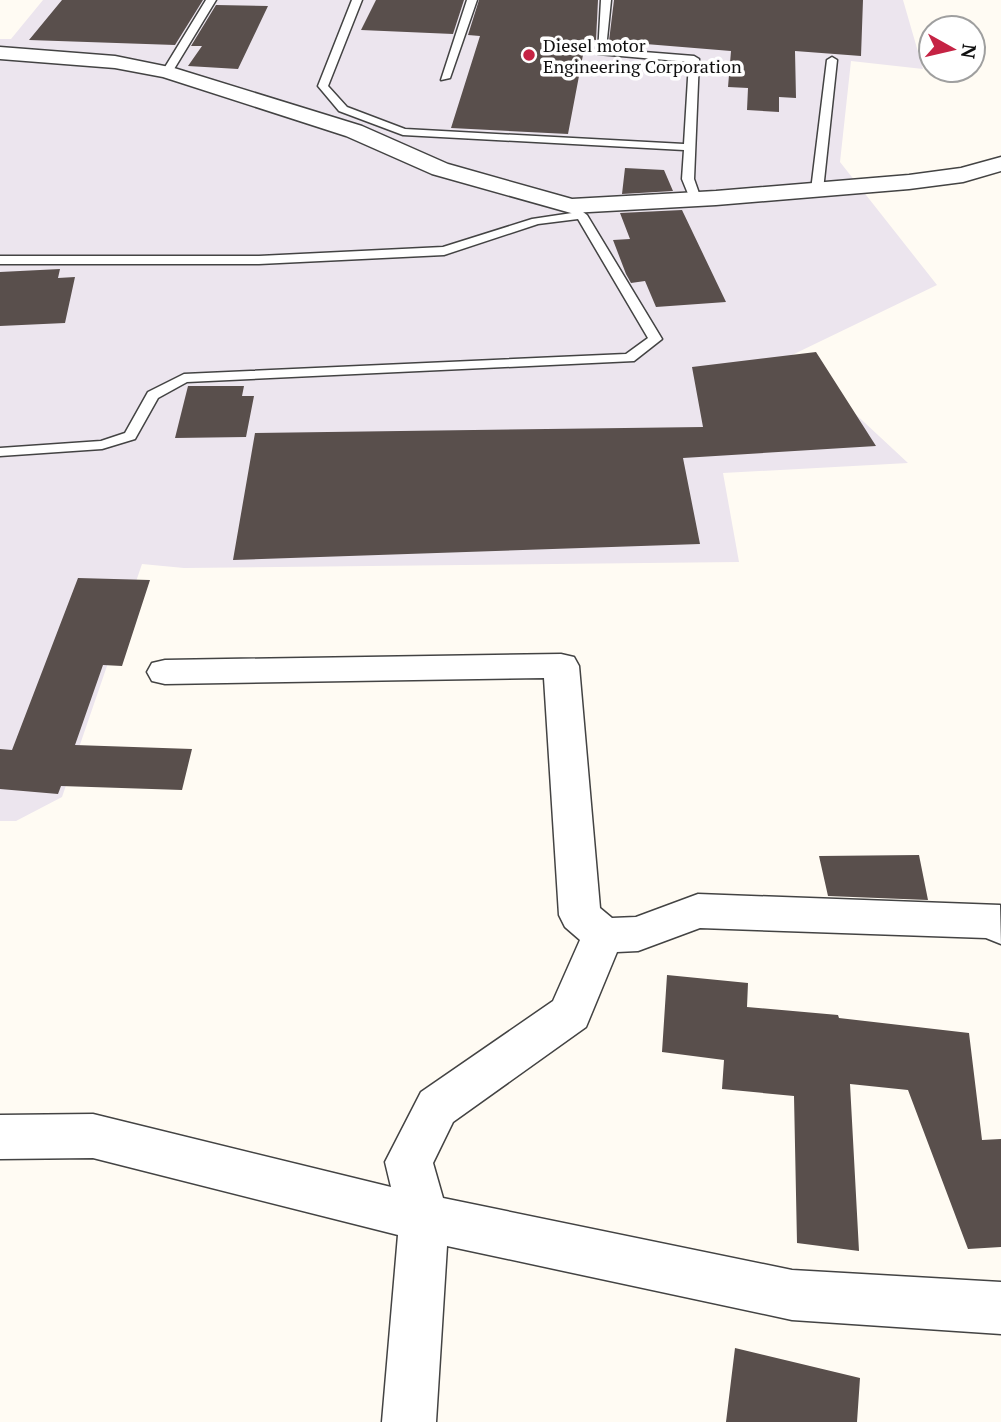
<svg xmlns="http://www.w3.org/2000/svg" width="1001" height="1422" font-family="'PT Serif',serif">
	<rect width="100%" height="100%" fill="#fffbf3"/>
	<!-- industrial -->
	<path fill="#ece5ee" d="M43 0H903L923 69 851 61 840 162 937 285 792 355 908 463 723 473 739 562 184 568 142 564 62 797 16 821H0V39H11Z"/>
	<!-- building -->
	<path fill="#594f4c" d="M62 0H203L175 45 29 40Z
		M376 0H464L453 34 361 30Z
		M479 0H598L596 40 586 39 568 134 451 128 480 36 468 35Z
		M614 0H863L861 56 795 51 796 98 779 97V112L747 110 748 88 728 87 731 51 609 41Z
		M216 5 268 6 238 69 188 66 202 46H191Z
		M625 168 664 170 673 191 622 194Z
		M682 210 726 302 656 307 645 281 631 283 626 274 613 240 630 239 620 213Z
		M60 269 58 278 75 277 65 323 0 326V272Z
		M816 352 876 446 683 458 700 544 233 560 255 433 703 427 692 367Z
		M188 386H244L242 396H254L246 437 175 438Z
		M78 578 150 580 122 666 103 665 75 745 192 749 182 790 61 786 58 794 0 789V749L12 750Z
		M919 855 928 900 828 896 819 856Z
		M667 975 748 983 747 1007 838 1015 839 1018 969 1033 982 1140 1001 1139V1247L968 1249 908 1090 850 1084 859 1251 797 1243 794 1096 722 1089 724 1060 662 1052Z
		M735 1348 860 1378 857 1422H726Z"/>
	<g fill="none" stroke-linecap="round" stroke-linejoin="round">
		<!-- lane casing -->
		<g stroke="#434343" stroke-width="3">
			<path id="lane" d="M206 0H216L171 74H163L162 72Z
				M352 0H362L328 86 347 107 405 129 684 144 689 62 598 54 601 0H611L606 49 694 56 699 59 694 179 701 199 691 201 682 179 684 150 403 135 339 111 318 86Z
				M467 0H477L450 78 441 80Z
				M832 57 837 60 823 190 817 193 811 190 827 60Z
				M571 203 587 215 662 339 634 361 187 382 158 398 135 439 102 449 0 456V448L101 441 125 433 148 392 184 374 626 354 648 338 578 219 538 224 444 255 259 264H0V256H259L443 247 532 219 572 213 565 206Z"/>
		</g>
		<!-- street casing -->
		<g stroke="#434343" stroke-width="3">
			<path id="street" d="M0 47 115 56 174 68 362 126 448 164 572 199 716 191 909 175 961 168 1001 157V171L963 182 909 189 716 205 571 213 432 174 346 136 163 77 115 68 0 59Z
				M561 654 574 657 579 666 600 908 612 918 636 917 698 894 1000 905 1001 944 986 938 700 928 638 951 617 952 586 1027 453 1122 433 1163 443 1198 792 1270 1001 1282V1334L792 1320 447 1246 436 1422H382L398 1235 93 1158 0 1159V1115L93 1114 391 1187 385 1162 421 1092 553 1001 580 940 565 927 559 915 544 678 165 684 152 681 147 672 152 663 165 660Z"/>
		</g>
		<!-- lane -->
		<use href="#lane" fill="#fff" fill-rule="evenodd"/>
		<!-- street -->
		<use href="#street" fill="#fff" fill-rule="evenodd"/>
	</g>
	<!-- markers -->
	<circle fill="#c52344" stroke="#fff" stroke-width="2.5" cx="529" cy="55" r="7"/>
	<g text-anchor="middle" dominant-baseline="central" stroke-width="7" stroke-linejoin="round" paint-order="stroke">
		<!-- far-poi labels -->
		<g font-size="18" fill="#101010" stroke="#fff" text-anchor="start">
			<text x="543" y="45">Diesel motor<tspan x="543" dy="21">Engineering Corporation</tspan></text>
		</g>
	</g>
	<!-- north arrow -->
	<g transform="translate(952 49) rotate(98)"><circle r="33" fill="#ffffff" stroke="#9f9f9f" stroke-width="2"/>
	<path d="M0-5L12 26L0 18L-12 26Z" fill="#c52344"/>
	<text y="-10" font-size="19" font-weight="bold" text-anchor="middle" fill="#101010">N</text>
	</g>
</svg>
